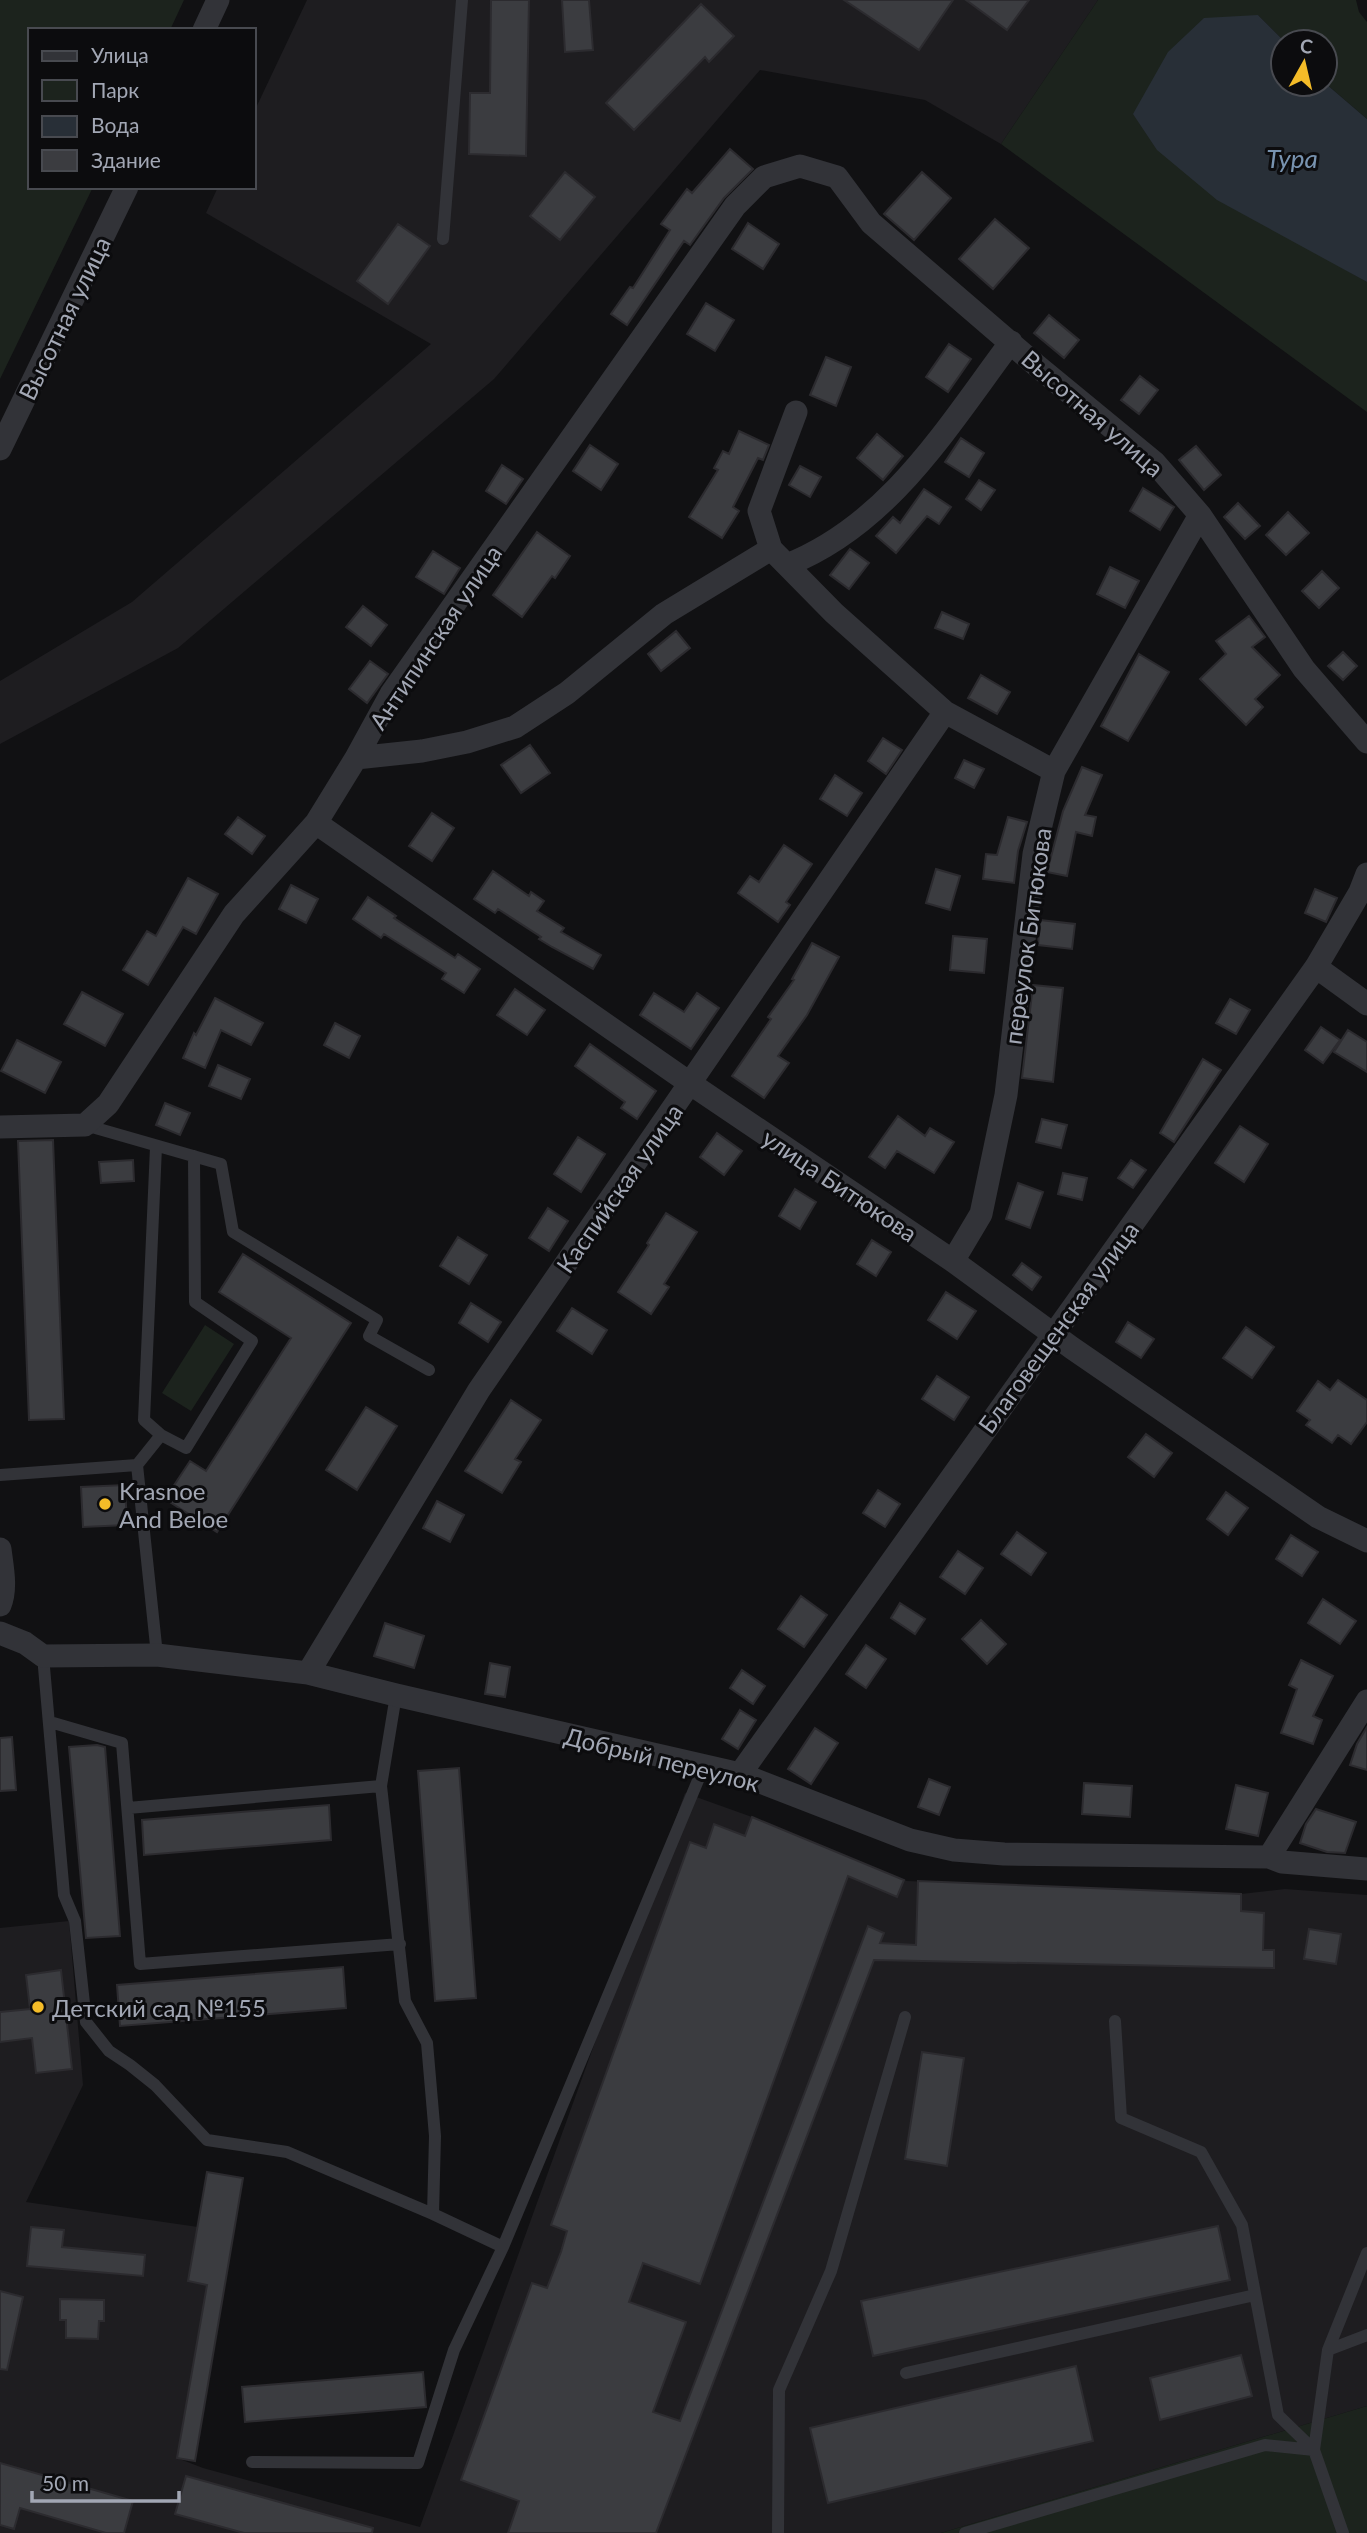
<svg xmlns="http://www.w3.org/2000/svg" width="1367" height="2533" font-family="Lato,sans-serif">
	<rect width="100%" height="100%" fill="#111113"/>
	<!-- built -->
	<path fill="#1e1d20" d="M307 0H1098L1001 144 925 100 760 70 494 379 178 648 0 744V681L132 602 431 344 206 213 218 187H254V112Z
		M685 1793 752 1817 907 1881 1241 1894 1285 1889 1367 1895V2406L941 2533H0V1928L69 1921 83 2085 26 2202 198 2227 188 2281 207 2285 177 2458 203 2468 420 2527Z"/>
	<!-- green -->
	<path fill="#1c231d" d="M0 0H184L170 30H30V187H93L0 379Z
		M1098 0H1356L1359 12 1367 22V119L1325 83V42H1285L1258 15 1318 254 1367 282V412L1001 144Z
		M205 1325 234 1344 191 1411 162 1393Z
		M1367 2406V2533H941Z"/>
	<!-- water -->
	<path fill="#282f37" d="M1258 15 1285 42 1283 84 1325 83 1367 119V282L1217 200 1157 150 1133 114 1168 52 1204 18Z"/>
	<!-- building -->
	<path fill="#3b3c40" stroke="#2c2b2f" stroke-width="2" d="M491 0H529L526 156 469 154 470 93H490Z
		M562 0H589L593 50 565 52Z
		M844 0H953L919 50Z
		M966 0H1029L1007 30Z
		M701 4 734 36 709 62 705 57 634 130 606 103Z
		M730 149 753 169 724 198 690 245 684 241 627 325 611 314 630 287 633 288 670 230 661 224 687 189 692 193Z
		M565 172 595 197 560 240 530 216Z
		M922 172 951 198 914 240 884 214Z
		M995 219 1029 248 993 289 959 259Z
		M748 223 779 244 763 269 732 249Z
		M398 224 430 246 388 304 357 281Z
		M706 303 734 320 715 351 687 334Z
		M1049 315 1079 340 1064 358 1034 333Z
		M949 344 971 359 948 392 926 377Z
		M826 357 851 367 836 406 810 395Z
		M1140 376 1158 390 1139 414 1121 400Z
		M739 431 769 445 763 460 758 458 733 507 739 511 722 538 689 517 718 470 714 468 723 451 729 454Z
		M877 434 903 456 883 480 857 458Z
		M961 438 984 453 969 477 945 462Z
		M590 445 618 464 601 490 573 471Z
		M1196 446 1221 475 1204 490 1179 460Z
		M502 465 523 479 506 504 486 491Z
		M800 466 821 477 810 497 789 485Z
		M979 480 995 490 981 510 966 499Z
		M1143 488 1174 507 1160 530 1130 511Z
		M924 489 951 507 939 524 927 516 896 553 876 536 893 517 900 523Z
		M1238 503 1260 526 1245 539 1224 517Z
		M1288 512 1309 533 1286 555 1266 535Z
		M537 532 570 556 555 578 552 576 522 617 493 595Z
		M850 549 869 563 849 589 830 575Z
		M433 551 460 568 444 594 416 577Z
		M1110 567 1139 581 1125 608 1097 594Z
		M1322 571 1339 588 1319 608 1302 591Z
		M363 606 387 625 371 646 346 627Z
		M942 612 969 624 963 639 935 628Z
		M1249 616 1265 637 1252 647 1280 675 1255 699 1263 707 1246 725 1200 679 1226 654 1216 641Z
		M676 631 690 648 661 671 648 654Z
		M1343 652 1357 666 1343 680 1328 666Z
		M1139 654 1169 672 1128 741 1101 726Z
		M370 661 388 674 367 703 349 689Z
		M981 675 1010 692 997 714 968 698Z
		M883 738 902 750 886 774 868 761Z
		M530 745 550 773 521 793 501 765Z
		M964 760 984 769 974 788 955 778Z
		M1082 767 1102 775 1085 815 1096 817 1092 836 1076 832 1067 876 1047 872 1063 811Z
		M835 775 862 793 847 816 820 799Z
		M432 813 454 828 432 861 409 846Z
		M238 817 265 836 252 854 225 834Z
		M1008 817 1027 822 1018 851 1014 883 983 879 986 854 997 855Z
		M784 845 812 864 786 902 790 905 778 922 738 893 750 876 759 882Z
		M936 869 960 876 950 910 926 903Z
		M493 871 529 896 531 892 544 901 537 911 564 928 561 932 601 955 593 969 552 947 539 939 541 937 498 909 495 913 474 899Z
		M188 878 218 894 196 934 183 927 148 985 123 970 147 931 156 936Z
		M291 885 318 899 306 923 279 909Z
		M1315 889 1337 898 1326 922 1305 913Z
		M368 897 396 916 394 918 455 958 458 954 480 969 464 993 442 979 446 973 384 934 381 938 353 919Z
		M1040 920 1075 924 1072 949 1038 945Z
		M953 936 987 939 984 973 950 970Z
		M812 943 839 957 807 1015 778 1056 789 1063 764 1098 732 1076 771 1019 768 1017 794 980 792 979Z
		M1033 985 1063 988 1053 1082 1022 1078Z
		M515 989 545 1010 527 1035 497 1015Z
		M82 992 123 1014 105 1046 64 1024Z
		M654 993 684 1012 697 993 719 1008 691 1049 640 1015Z
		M215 998 263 1023 251 1045 221 1030 205 1068 183 1058 194 1033 196 1035Z
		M1230 999 1250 1010 1236 1034 1216 1023Z
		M335 1023 360 1036 349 1058 324 1045Z
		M1321 1027 1340 1040 1323 1063 1305 1050Z
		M1348 1030 1367 1042V1072L1334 1052Z
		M17 1040 61 1062 45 1093 1 1071Z
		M590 1044 656 1091 637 1119 621 1108 625 1102 575 1066Z
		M1203 1059 1221 1070 1174 1142 1160 1133Z
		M218 1065 250 1079 241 1099 209 1086Z
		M165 1103 190 1113 180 1135 156 1125Z
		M898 1116 925 1136 930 1128 954 1142 934 1173 897 1151 885 1168 869 1157Z
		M1042 1119 1067 1125 1061 1148 1036 1142Z
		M1240 1126 1268 1144 1244 1182 1215 1163Z
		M717 1133 742 1151 724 1175 700 1157Z
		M578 1137 605 1154 581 1192 554 1174Z
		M53 1140 64 1419 29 1420 18 1141Z
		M133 1160 134 1181 101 1183 99 1162Z
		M1131 1160 1146 1170 1133 1188 1118 1178Z
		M1063 1173 1087 1178 1082 1200 1058 1194Z
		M1018 1183 1043 1192 1030 1228 1006 1219Z
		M795 1189 816 1202 800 1229 779 1216Z
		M548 1208 568 1221 549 1251 529 1238Z
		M666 1213 697 1232 664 1284 669 1287 651 1314 618 1292 649 1245 647 1243Z
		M458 1237 487 1255 469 1284 440 1266Z
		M872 1240 891 1252 876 1276 857 1264Z
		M243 1254 351 1323 217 1532 165 1499 190 1461 206 1471 291 1338 219 1292Z
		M1022 1263 1041 1277 1032 1290 1013 1275Z
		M946 1292 976 1311 957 1339 928 1320Z
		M471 1303 501 1322 488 1342 459 1323Z
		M572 1308 607 1330 592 1354 557 1331Z
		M1128 1322 1154 1339 1141 1358 1116 1342Z
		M1246 1327 1274 1347 1252 1378 1223 1358Z
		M937 1376 969 1397 954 1420 922 1399Z
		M1338 1380 1367 1400V1422L1351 1444 1338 1435 1332 1443 1306 1425 1310 1420 1297 1411 1318 1381 1330 1390Z
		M511 1400 541 1420 515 1459 521 1462 502 1493 465 1471Z
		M366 1407 397 1426 357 1490 326 1470Z
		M1146 1434 1172 1453 1154 1477 1128 1457Z
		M125 1485 127 1525 83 1527 81 1487Z
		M878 1490 900 1504 885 1527 863 1513Z
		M1226 1492 1248 1508 1228 1535 1207 1519Z
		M437 1501 464 1515 450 1542 423 1528Z
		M1017 1532 1046 1553 1031 1575 1001 1554Z
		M1291 1535 1318 1552 1302 1576 1276 1559Z
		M958 1551 983 1568 965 1594 940 1577Z
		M801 1596 827 1615 804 1647 778 1629Z
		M1323 1599 1356 1621 1340 1644 1308 1623Z
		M900 1603 925 1619 915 1634 891 1618Z
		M981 1620 1006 1644 987 1664 962 1639Z
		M385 1623 424 1636 414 1668 374 1656Z
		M866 1645 886 1659 866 1688 846 1674Z
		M1301 1660 1333 1676 1313 1716 1322 1720 1313 1744 1281 1733 1297 1689 1289 1685Z
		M490 1663 510 1667 505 1697 485 1694Z
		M742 1670 765 1686 753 1704 730 1688Z
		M740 1710 756 1720 738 1749 722 1739Z
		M1367 1727V1770L1350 1765 1357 1744Z
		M815 1728 838 1743 811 1784 788 1769Z
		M12 1737 16 1790 0 1791V1738Z
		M97 1745 105 1747 120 1936 86 1938 69 1747Z
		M459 1768 476 1998 435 2001 418 1771Z
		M929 1779 950 1787 939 1815 918 1807Z
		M1084 1783 1132 1786 1130 1817 1082 1814Z
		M1236 1785 1268 1793 1258 1836 1226 1829Z
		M329 1805 331 1840 144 1855 142 1820Z
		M1316 1809 1356 1822 1345 1853 1327 1852 1300 1843 1306 1824Z
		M752 1817 904 1880 897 1897 848 1876 700 2284 643 2263 629 2302 686 2322 653 2412 680 2421 868 1926 884 1933 880 1943 916 1945 918 1881 1241 1894V1911L1264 1913 1263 1950H1274V1968L874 1960 656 2533H508L519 2501 461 2480 532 2283 547 2288 561 2252 567 2231 551 2225 690 1842 706 1848 714 1824 745 1836Z
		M1309 1929 1341 1934 1336 1964 1304 1959Z
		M343 1967 346 2008 120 2026 117 1985Z
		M61 1970 72 2069 36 2073 32 2038 0 2042V2012L30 2009 26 1975Z
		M922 2052 964 2058 947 2166 905 2159Z
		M207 2172 243 2178 195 2461 177 2458 207 2285 188 2281Z
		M1218 2226 1230 2280 873 2356 861 2301Z
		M31 2227 64 2230 62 2247 145 2255 143 2276 27 2266Z
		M0 2291 23 2297 7 2370 0 2369Z
		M60 2299 104 2300V2321H99L98 2339 66 2338V2320H60Z
		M1241 2355 1252 2396 1160 2420 1150 2378Z
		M1076 2366 1093 2441 828 2503 810 2428Z
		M423 2372 426 2407 245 2422 242 2387Z
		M0 2463 133 2501 124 2533H106L20 2508 14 2529 0 2525Z
		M186 2476 373 2528 372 2533H244L175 2514Z"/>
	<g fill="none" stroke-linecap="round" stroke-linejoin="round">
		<!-- service -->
		<path stroke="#323338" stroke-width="12" d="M443 239 462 0
			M85 1125 221 1164 233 1232 377 1320 369 1336 429 1370
			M156 1147 144 1420 161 1435
			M137 1465 157 1655
			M0 1475 137 1465 161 1435 186 1448 252 1341 195 1302 194 1156
			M43 1656 64 1895 75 1921 86 2022 109 2051 130 2065 155 2085 207 2140 287 2152 433 2214
			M50 1722 122 1743 140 1964 400 1944
			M128 1808 381 1786
			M1115 2021 1121 2118 1201 2152 1242 2225 1278 2415 1314 2450
			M503 2247 704 1766
			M1328 2350 1367 2335
			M906 2373 1255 2295
			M252 2462 418 2463 454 2350 503 2247 433 2214 435 2136 427 2043 405 2001 381 1786 396 1695
			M778 2533 779 2390 831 2271 905 2017
			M965 2533 1265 2445 1314 2450
			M1343 2533 1314 2450 1328 2350 1367 2253"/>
		<!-- minor -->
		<path stroke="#323338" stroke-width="23" d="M204 30 218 0
			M0 449 127 187
			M771 549 759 511 796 412
			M787 565C890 524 947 427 1011 342
			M356 758 422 751 467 742 515 727 567 693 664 614 771 549 834 613 945 712 1054 771
			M316 823 691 1084 953 1261 1072 1348 1318 1517 1367 1541
			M1316 967 1367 1004
			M0 1127 85 1125 108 1104 234 914 316 823 356 758 391 694 735 206 764 177 800 166 837 177 871 223 1036 365 1155 463 1200 515 1304 669 1367 742
			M953 1261 981 1214 1006 1095 1034 854 1054 771 1200 515
			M0 1549C2 1566 7 1588 0 1605
			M0 1633 25 1643 43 1656 157 1655 308 1673 396 1695 740 1774 910 1840 954 1850 1004 1854 1269 1857 1282 1862 1367 1869
			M308 1673 479 1390 945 712
			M740 1774 1316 967 1360 892 1367 874
			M1269 1857 1367 1701"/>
	</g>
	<!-- markers -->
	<g fill="#f4bc28" stroke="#0c0c0e" stroke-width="2.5">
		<circle cx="105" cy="1504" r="7"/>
		<circle cx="38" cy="2007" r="7"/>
	</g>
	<g text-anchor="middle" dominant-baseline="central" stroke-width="6" stroke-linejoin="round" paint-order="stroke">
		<!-- street labels -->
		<g font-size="24" fill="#a2a7b4" stroke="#0c0c0e">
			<text transform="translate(64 318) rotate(-64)">Высотная улица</text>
			<text transform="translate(1093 413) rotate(41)">Высотная улица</text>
			<text transform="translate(435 637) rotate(-56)">Антипинская улица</text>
			<text transform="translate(1027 936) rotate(-82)">переулок Битюкова</text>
			<text transform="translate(840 1185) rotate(34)">улица Битюкова</text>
			<text transform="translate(619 1188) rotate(-55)">Каспийская улица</text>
			<text transform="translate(1058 1327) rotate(-54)">Благовещенская улица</text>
			<text transform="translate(662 1759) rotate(14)">Добрый переулок</text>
		</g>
		<!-- poi labels -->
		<g font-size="24" fill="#a2a7b4" stroke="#0c0c0e" text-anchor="start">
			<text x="119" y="1490">Krasnoe<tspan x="119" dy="28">And Beloe</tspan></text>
			<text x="52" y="2007">Детский сад №155</text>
		</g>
		<!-- water labels -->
		<g font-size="26" font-style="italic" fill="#7893b0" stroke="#0c0c0e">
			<text x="1292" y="158">Тура</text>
		</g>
	</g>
	<!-- legend -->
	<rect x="28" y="28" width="228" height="161" fill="#0c0c0e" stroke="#484a50" stroke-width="2"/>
	<rect x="42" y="51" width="35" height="10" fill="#323338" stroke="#484a50" stroke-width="2"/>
	<text x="91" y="63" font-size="21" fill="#a2a7b4">Улица</text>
	<rect x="42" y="80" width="35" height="21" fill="#1c231d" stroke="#484a50" stroke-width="2"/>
	<text x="91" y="98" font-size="21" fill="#a2a7b4">Парк</text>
	<rect x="42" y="116" width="35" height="21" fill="#282f37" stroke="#484a50" stroke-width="2"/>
	<text x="91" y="133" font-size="21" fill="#a2a7b4">Вода</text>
	<rect x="42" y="150" width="35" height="21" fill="#3b3c40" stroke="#484a50" stroke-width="2"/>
	<text x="91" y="168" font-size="21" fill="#a2a7b4">Здание</text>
	<!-- north arrow -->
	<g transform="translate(1304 63) rotate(8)"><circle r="33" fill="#0c0c0e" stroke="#484a50" stroke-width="2"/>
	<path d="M0-5L12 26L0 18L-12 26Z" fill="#f4bc28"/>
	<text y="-10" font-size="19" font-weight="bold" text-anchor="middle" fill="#a2a7b4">С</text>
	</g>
	<!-- scale -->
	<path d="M32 2491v10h147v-10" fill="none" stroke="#a2a7b4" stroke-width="3.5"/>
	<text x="42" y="2491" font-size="21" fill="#a2a7b4" stroke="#0c0c0e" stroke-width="5" paint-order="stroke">50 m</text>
</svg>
